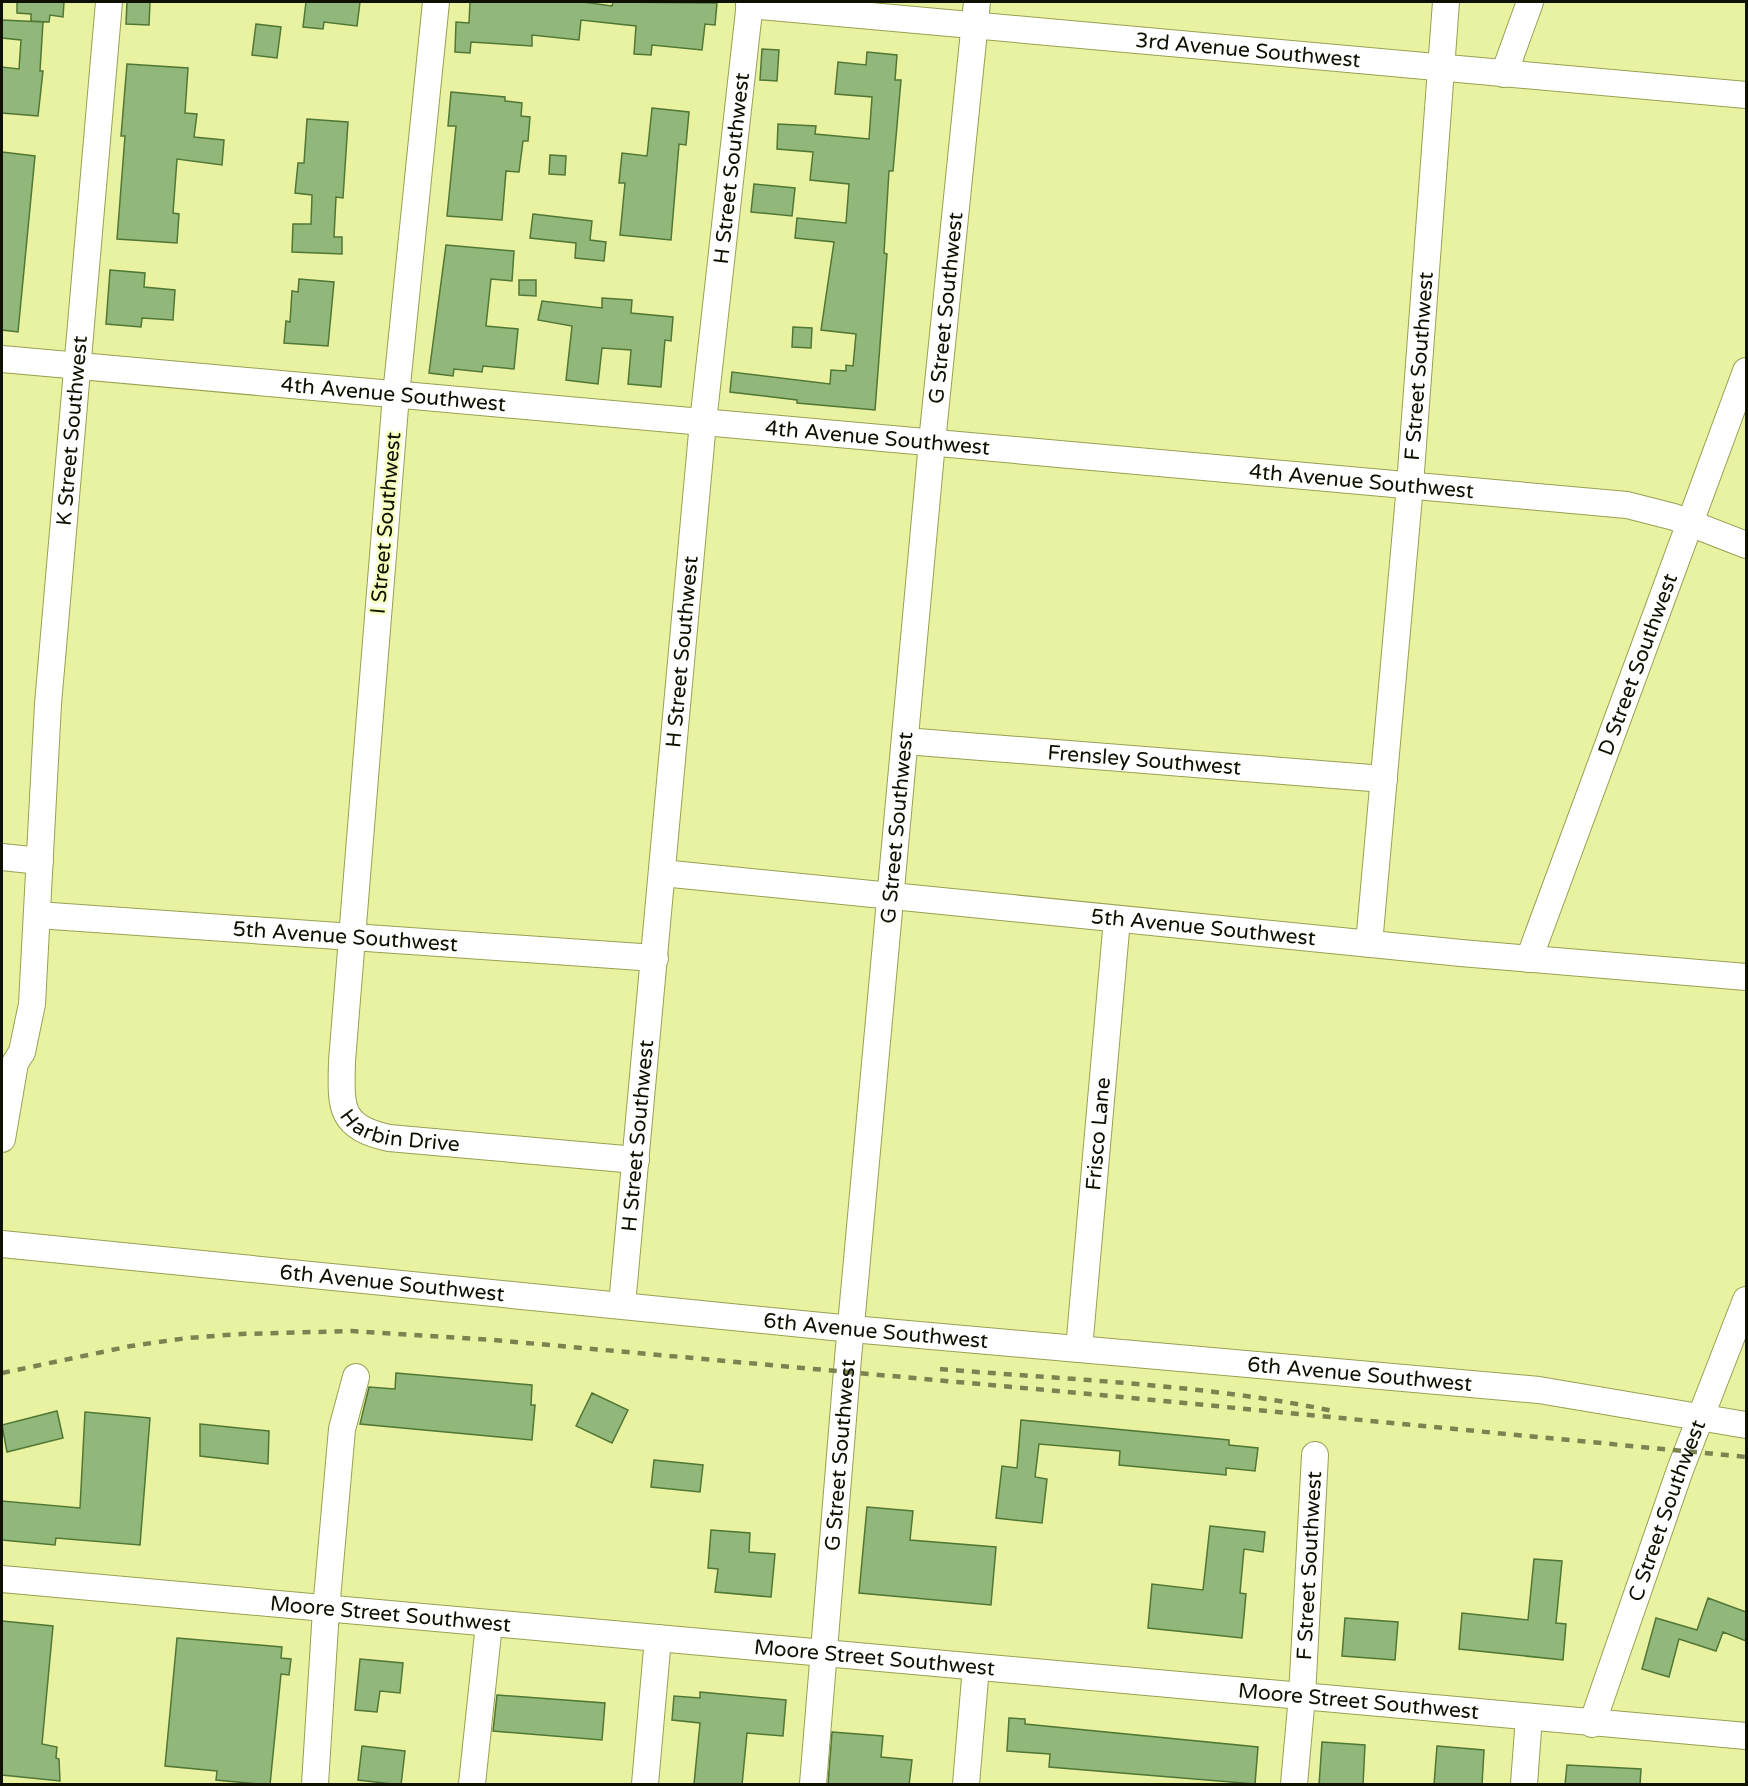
<svg xmlns="http://www.w3.org/2000/svg" width="1748" height="1786" font-family="'Varela Round',sans-serif">
	<rect width="100%" height="100%" fill="#e9f2a1"/>
	<!-- building -->
	<path fill="#92b77a" stroke="#517735" stroke-width="1.5" d="M17 2H64L63 17 50 15 49 22 31 21V14L17 13Z
		M127 2H150L149 25 126 24Z
		M306 2H360L357 26 324 22 323 29 303 27Z
		M470 2H583L612 6 613 2 717 3 715 25 705 24 702 50 652 45 651 55 634 54 636 26 581 20 579 40 532 35V46L471 42 470 53 455 52 456 22 469 23Z
		M2 20 43 22 40 71H43L38 116 2 113V67L19 69 21 40 2 38Z
		M256 24 281 27 277 58 252 55Z
		M762 49 779 50 777 81 760 80Z
		M867 52 897 55 895 80H901L893 171H889L884 253 887 254 875 410 797 403V400L730 392 732 372 830 384 831 370 846 371V365L853 366 856 334 821 330 834 242 795 238 797 218 846 223 849 184 810 180 813 152 777 149 778 124 816 126 815 134 869 139 872 97 835 94 838 62 866 65Z
		M127 64 188 68 185 113 197 114 194 137 224 140 222 165 177 159 173 213 179 214 177 243 117 239 125 136H121Z
		M451 92 505 97V101L522 103 521 116 530 117 528 141H523L519 172 506 171 502 220 447 216 456 126H448Z
		M652 108 689 112 686 145 679 144 671 240 620 235 625 183H619L622 153 647 156Z
		M307 119 348 122 343 198 336 197 334 237H342V254L292 252 293 224H311L312 195 295 193 298 163H304Z
		M2 152 35 156 18 332 2 330Z
		M550 155 566 156 565 175 549 174Z
		M754 184 795 188 792 216 751 212Z
		M533 214 592 221 590 240 606 242 604 261 575 258 576 243 530 238Z
		M446 245 514 251 512 281 491 279 486 326 518 329 514 369 483 366 482 372 454 369 453 376 429 373Z
		M110 270 145 273 144 287 175 290 173 320 142 318 141 327 106 324Z
		M299 279 334 282 328 346 284 343 286 321 290 322 292 291 298 292Z
		M519 280H536V296L519 295Z
		M602 298 632 300 631 313 673 317 671 341 665 340 661 387 628 384 631 350 602 348 598 384 566 380 572 326 538 320 542 301 602 308Z
		M793 327 812 328 811 348 792 347Z
		M396 1373 532 1385 531 1405H535L532 1440 360 1424 369 1387 395 1389Z
		M592 1393 628 1410 612 1443 576 1426Z
		M57 1411 63 1438 7 1452 2 1425Z
		M85 1412 150 1418 140 1545 56 1538 55 1545 2 1540V1501L80 1508Z
		M1021 1420 1229 1440V1445L1258 1448 1255 1471 1226 1468V1475L1119 1465 1120 1451 1039 1444 1035 1477 1047 1479 1042 1523 996 1518 1002 1466 1017 1468Z
		M200 1424 269 1431 268 1464 200 1456Z
		M654 1460 703 1465 700 1492 651 1487Z
		M867 1507 913 1511 910 1540 996 1547 991 1605 859 1593Z
		M1210 1526 1265 1532 1263 1552 1244 1549 1240 1593 1246 1594 1242 1638 1148 1628 1152 1584 1203 1590Z
		M711 1530 750 1533 749 1552 775 1554 771 1597 715 1592 718 1569 708 1568Z
		M1534 1559 1562 1561 1556 1623 1566 1624 1563 1660 1459 1649 1462 1613 1528 1620Z
		M1708 1598 1746 1612V1641L1723 1632 1716 1651 1679 1639 1669 1677 1642 1669 1656 1618 1697 1630Z
		M1345 1618 1398 1622 1395 1660 1342 1656Z
		M2 1621 53 1626 42 1744 57 1747 56 1758 59 1759 60 1781 2 1775Z
		M177 1638 282 1647 281 1658 291 1659 289 1675 281 1674 270 1785 216 1780 217 1771 165 1766Z
		M360 1659 403 1663 400 1693 380 1691 377 1712 355 1710Z
		M700 1692 786 1700 783 1736 747 1733 742 1785 694 1784 700 1723 672 1720 674 1696 700 1698Z
		M497 1695 605 1703 602 1740 493 1731Z
		M1009 1718 1025 1719V1724L1258 1747 1255 1784 1049 1767 1050 1754 1007 1751Z
		M832 1732 883 1736 881 1757 912 1760 909 1785H828Z
		M1322 1742 1365 1745 1363 1785H1319Z
		M362 1746 405 1751 401 1785 358 1780Z
		M1437 1746 1484 1750 1482 1785H1434Z
		M1567 1765 1641 1769 1640 1785H1565Z"/>
	<g fill="none" stroke-linecap="round" stroke-linejoin="round">
		<!-- minor casing -->
		<g stroke="#99a052" stroke-width="28">
			<g id="minor">
				<path id="s1" d="M436 2 396 395 342 1061C341 1106 338 1127 389 1138L636 1160"/>
				<path id="s2" d="M749 5 1746 95"/>
				<path d="M1504 74 1530 2"/>
				<path id="s3" d="M2 359 1627 505 1674 517 1746 545"/>
				<path id="s4" d="M905 741 1384 779"/>
				<path d="M2 857 40 861"/>
				<path id="s5" d="M662 873 1461 953 1746 977"/>
				<path id="s6" d="M37 915 655 958"/>
				<path id="s7" d="M1369 944 1410 485 1446 2"/>
				<path id="s8" d="M1529 959 1746 371"/>
				<path id="s9" d="M2 1139 15 1063 22 1052 32 1004 48 704 109 2"/>
				<path id="s10" d="M2 1244 852 1329 1539 1390 1746 1425"/>
				<path id="s11" d="M622 1305 703 422 750 2"/>
				<path id="s12" d="M1079 1349 1117 919"/>
				<path id="s13" d="M2 1579 1746 1736"/>
				<path id="s14" d="M1592 1724 1680 1470 1746 1300"/>
				<path d="M315 1784 326 1610 342 1429 356 1377"/>
				<path d="M472 1784 489 1624"/>
				<path d="M645 1784 658 1638"/>
				<path id="s15" d="M813 1784 848 1358 932 442 977 2"/>
				<path d="M966 1784 976 1667"/>
				<path id="s16" d="M1294 1784 1302 1696 1315 1455"/>
				<path d="M1524 1784 1529 1717"/>
			</g>
		</g>
		<!-- minor -->
		<use href="#minor" stroke="#fff" stroke-width="26"/>
		<!-- rail -->
		<path stroke="#7d8251" stroke-width="4.5" stroke-dasharray="8 8" stroke-linecap="butt" d="M940 1369C1071 1380 1204 1384 1333 1411
			M2 1373 131 1346 187 1338 241 1334 352 1331 494 1340 1101 1395 1746 1457"/>
	</g>
	<g text-anchor="middle" dominant-baseline="central" stroke-width="5" stroke-linejoin="round" paint-order="stroke">
		<!-- street labels -->
		<g font-size="21" fill="#0f1100" stroke="#f6febe">
			<text stroke="none"><textPath href="#s2" startOffset="501">3rd Avenue Southwest</textPath></text>
			<text stroke="none"><textPath href="#s11" startOffset="1142">H Street Southwest</textPath></text>
			<text stroke="none"><textPath href="#s15" startOffset="1482">G Street Southwest</textPath></text>
			<text stroke="none"><textPath href="#s7" startOffset="580">F Street Southwest</textPath></text>
			<text stroke="none"><textPath href="#s3" startOffset="393">4th Avenue Southwest</textPath></text>
			<text stroke="none"><textPath href="#s9" startOffset="714">K Street Southwest</textPath></text>
			<text stroke="none"><textPath href="#s3" startOffset="879">4th Avenue Southwest</textPath></text>
			<text stroke="none"><textPath href="#s3" startOffset="1365">4th Avenue Southwest</textPath></text>
			<text transform="translate(386 523) rotate(-85)">I Street Southwest</text>
			<text stroke="none"><textPath href="#s11" startOffset="656">H Street Southwest</textPath></text>
			<text stroke="none"><textPath href="#s8" startOffset="314">D Street Southwest</textPath></text>
			<text stroke="none"><textPath href="#s4" startOffset="240">Frensley Southwest</textPath></text>
			<text stroke="none"><textPath href="#s15" startOffset="960">G Street Southwest</textPath></text>
			<text stroke="none"><textPath href="#s5" startOffset="544">5th Avenue Southwest</textPath></text>
			<text stroke="none"><textPath href="#s6" startOffset="309">5th Avenue Southwest</textPath></text>
			<text stroke="none"><textPath href="#s1" startOffset="1176">Harbin Drive</textPath></text>
			<text stroke="none"><textPath href="#s12" startOffset="216">Frisco Lane</textPath></text>
			<text stroke="none"><textPath href="#s11" startOffset="170">H Street Southwest</textPath></text>
			<text stroke="none"><textPath href="#s10" startOffset="392">6th Avenue Southwest</textPath></text>
			<text stroke="none"><textPath href="#s10" startOffset="878">6th Avenue Southwest</textPath></text>
			<text stroke="none"><textPath href="#s10" startOffset="1364">6th Avenue Southwest</textPath></text>
			<text stroke="none"><textPath href="#s15" startOffset="330">G Street Southwest</textPath></text>
			<text stroke="none"><textPath href="#s14" startOffset="226">C Street Southwest</textPath></text>
			<text stroke="none"><textPath href="#s16" startOffset="219">F Street Southwest</textPath></text>
			<text stroke="none"><textPath href="#s13" startOffset="390">Moore Street Southwest</textPath></text>
			<text stroke="none"><textPath href="#s13" startOffset="876">Moore Street Southwest</textPath></text>
			<text stroke="none"><textPath href="#s13" startOffset="1362">Moore Street Southwest</textPath></text>
		</g>
	</g>
	<!-- border -->
	<rect width="1748" height="1786" fill="none" stroke="#0f1100" stroke-width="6"/>
</svg>
